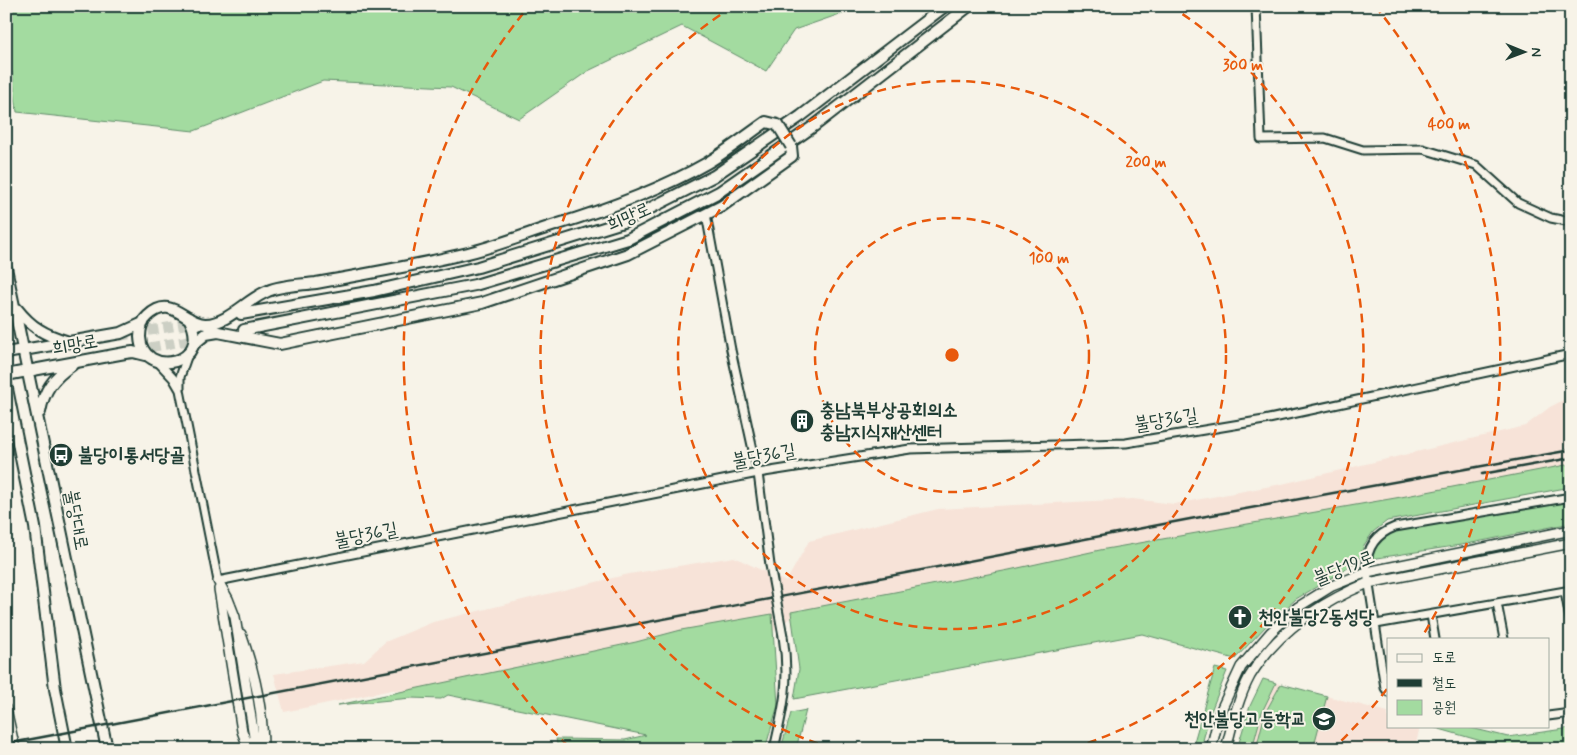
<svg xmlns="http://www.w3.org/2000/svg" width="1577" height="755" font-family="Mynerve,'Poor Story',sans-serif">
	<rect width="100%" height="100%" fill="#f7f3e8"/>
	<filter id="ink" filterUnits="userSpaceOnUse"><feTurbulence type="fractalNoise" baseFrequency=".02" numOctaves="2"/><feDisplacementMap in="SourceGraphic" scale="10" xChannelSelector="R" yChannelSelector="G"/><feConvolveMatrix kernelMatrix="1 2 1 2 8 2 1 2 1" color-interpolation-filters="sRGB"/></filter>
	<g filter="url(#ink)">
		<!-- built -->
		<path fill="#f7e3d8" d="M1571 396V478L818 636 804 607 771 633 523 698 392 690 284 712 274 674 364 661 385 642 433 622 629 574 734 557 786 582 809 541 938 509 1133 499 1174 504 1282 484 1525 426 1550 407Z
			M1276 683 1388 712V726H1420L1415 749H1252L1262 712Z"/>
		<!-- green -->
		<path fill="#a3dba0" stroke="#618c6a" d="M6 6H863L794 30 766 71 682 26 588 71 519 119 451 87 323 81 194 131 17 112 12 72 6 74Z
			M1571 464V487L1387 521 1373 532 1364 545 1358 562 1296 599 1267 625 1235 659 1142 634 794 699 799 669 791 612 1009 570 1100 550 1401 497Z
			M1571 497V523L1467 544 1371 559 1375 545 1395 529Z
			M772 614 778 705 765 749H558L556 739 625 740 646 735 448 695 441 699 411 698 338 705 636 642 681 630Z
			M1215 668 1227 671 1209 716 1201 749H1192Z
			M1263 679 1276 683 1262 712 1252 749H1237L1250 706Z
			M1281 684 1327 696 1313 749H1256L1265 713Z
			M806 710 796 749H781L791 713Z
			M1429 726H1463L1508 737 1571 728V749H1509Z"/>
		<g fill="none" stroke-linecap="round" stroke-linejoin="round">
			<!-- secondary-tunnel -->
			<path stroke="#cccfc4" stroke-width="10" stroke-dasharray="10 5" stroke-linecap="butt" d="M119 336 198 322
				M135 350 202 338"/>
			<!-- minor casing -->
			<g stroke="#1f3d34" stroke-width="11">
				<path id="minor" d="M1256 6 1261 139 1325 138 1363 150 1423 149 1476 165 1518 203 1551 218 1571 222
					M706 214 731 350 758 473 770 565
					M157 361 173 378 180 390V377L188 354
					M180 390 218 581 758 473 910 449 1126 443 1264 420 1571 354
					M1565 592 1571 624
					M1497 603 1504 639
					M1431 615 1435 639
					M1376 624 1571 590
					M1388 692 1385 688 1367 572C1365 550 1374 535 1395 527L1571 497
					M1548 716 1571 713
					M774 749C784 706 790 680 783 636"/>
			</g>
			<!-- tertiary casing -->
			<g stroke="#1f3d34" stroke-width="12">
				<path id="tertiary" d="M218 581 228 599 235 617 256 749
					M219 589 242 731 249 749
					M241 634C254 670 263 710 263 749
					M6 709 15 749
					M1211 749 1220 712 1241 667 1271 632 1298 607 1332 586 1367 572 1571 530
					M1226 749C1232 725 1238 698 1250 676 1277 631 1322 602 1368 583L1571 543"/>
			</g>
			<!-- secondary casing -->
			<g stroke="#1f3d34" stroke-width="14">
				<path id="secondary" d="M6 268 107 749
					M17 309C31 327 45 335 66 341
					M241 314 374 291 478 267 623 222 714 176 801 116 945 6
					M189 318C215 365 142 380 140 337 140 329 142 321 148 316 172 293 185 325 206 324 229 323 247 299 268 291 282 285 301 285 316 283 367 274 418 265 468 253 496 246 524 235 552 226 605 210 658 191 707 163 727 151 746 136 766 122L778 125
					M244 330 475 285 628 239 719 192 814 126 969 6
					M194 344 206 334 218 332 280 344 482 303 628 254 722 206 792 156 791 146
					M6 353 121 333 143 323
					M6 375 125 353 133 352 149 356
					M6 384 35 527 55 689 67 749
					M40 412C44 390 53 378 72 365"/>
			</g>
			<!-- minor -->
			<use href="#minor" stroke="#f7f3e8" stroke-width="7"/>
			<!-- tertiary -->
			<use href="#tertiary" stroke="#f7f3e8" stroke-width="9"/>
			<!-- secondary -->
			<use href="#secondary" stroke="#f7f3e8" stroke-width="10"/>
			<!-- rail -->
			<path stroke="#1f3d34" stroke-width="2.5" d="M1482 474 1571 458
				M6 744 1190 519 1571 450"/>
			<!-- minor-bridge casing -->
			<g stroke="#1f3d34" stroke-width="11" stroke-linecap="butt">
				<path id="minor-bridge" d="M770 565 783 636"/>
			</g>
			<!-- secondary-bridge casing -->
			<g stroke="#1f3d34" stroke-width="14" stroke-linecap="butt">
				<path id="secondary-bridge" d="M778 125 791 146"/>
			</g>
			<!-- minor-bridge -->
			<use href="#minor-bridge" stroke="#f7f3e8" stroke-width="7"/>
			<!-- secondary-bridge -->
			<use href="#secondary-bridge" stroke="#f7f3e8" stroke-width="10"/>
		</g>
	</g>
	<!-- distance rings -->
	<g fill="none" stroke="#e8590c" stroke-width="2.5" stroke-dasharray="9 6">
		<circle cx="952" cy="355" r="137"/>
		<circle cx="952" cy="355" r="274"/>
		<path d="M832 748A411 411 0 0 1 734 6M1170 6A411 411 0 0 1 1072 748"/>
		<path d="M1387 689A548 548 0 0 1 1336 746M568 746A548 548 0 0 1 529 6M1375 6A548 548 0 0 1 1422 637"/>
	</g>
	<!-- icons -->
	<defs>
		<g id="building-disc" transform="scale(1.25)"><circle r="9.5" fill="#1f3d34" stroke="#f7f3e8"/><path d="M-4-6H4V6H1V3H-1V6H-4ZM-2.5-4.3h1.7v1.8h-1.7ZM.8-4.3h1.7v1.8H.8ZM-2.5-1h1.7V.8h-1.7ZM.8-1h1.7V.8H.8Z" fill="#fff"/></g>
		<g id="bus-disc" transform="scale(1.25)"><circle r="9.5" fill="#1f3d34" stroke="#f7f3e8"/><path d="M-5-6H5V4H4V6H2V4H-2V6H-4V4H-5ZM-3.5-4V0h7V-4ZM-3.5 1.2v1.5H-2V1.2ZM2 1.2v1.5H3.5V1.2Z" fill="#fff"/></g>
		<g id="church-disc" transform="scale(1.25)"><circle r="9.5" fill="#1f3d34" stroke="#f7f3e8"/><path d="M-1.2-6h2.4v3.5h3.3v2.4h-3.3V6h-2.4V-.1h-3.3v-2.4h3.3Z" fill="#fff"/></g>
		<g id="school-disc" transform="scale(1.25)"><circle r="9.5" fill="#1f3d34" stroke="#f7f3e8"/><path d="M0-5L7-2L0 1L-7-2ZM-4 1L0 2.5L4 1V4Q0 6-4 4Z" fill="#fff"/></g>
	</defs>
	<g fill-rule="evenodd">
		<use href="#building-disc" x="802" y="421"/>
		<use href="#bus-disc" x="61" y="455"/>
		<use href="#church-disc" x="1240" y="617"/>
		<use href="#school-disc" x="1324" y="719"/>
	</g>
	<g text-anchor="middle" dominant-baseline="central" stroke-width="4" stroke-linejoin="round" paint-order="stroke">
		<!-- street labels -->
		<g font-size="19" fill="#1f3d34" stroke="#f7f3e8">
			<text transform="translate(629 217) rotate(-24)">희망로</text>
			<text transform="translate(75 345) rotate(-10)">희망로</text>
			<text transform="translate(1166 420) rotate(-9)">불당36길</text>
			<text transform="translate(764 456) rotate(-10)">불당36길</text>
			<text transform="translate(76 520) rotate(79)">불당대로</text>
			<text transform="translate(366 535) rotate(-11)">불당36길</text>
			<text transform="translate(1344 568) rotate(-22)">불당19로</text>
		</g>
		<!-- poi labels -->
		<g font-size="19" font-weight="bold" fill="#1f3d34" stroke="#f7f3e8" text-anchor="start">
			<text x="820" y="410">충남북부상공회의소<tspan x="820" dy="22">충남지식재산센터</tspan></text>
			<text x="78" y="455">불당이통서당골</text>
			<text x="1258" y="617">천안불당2동성당</text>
			<text x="1306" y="719" text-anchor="end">천안불당고등학교</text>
		</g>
	</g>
	<circle cx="952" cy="355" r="8" fill="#e8590c" stroke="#f7f3e8" stroke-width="2.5"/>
	<g font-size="15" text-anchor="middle" font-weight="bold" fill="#e8590c" stroke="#f7f3e8" stroke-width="4" stroke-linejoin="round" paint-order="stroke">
		<text x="1243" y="70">300 m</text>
		<text x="1449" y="129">400 m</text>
		<text x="1146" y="167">200 m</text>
		<text x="1049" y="263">100 m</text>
	</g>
	<!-- margin -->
	<rect width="1577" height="755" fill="none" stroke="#f7f3e8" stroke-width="25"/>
	<rect x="12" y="12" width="1552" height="730" fill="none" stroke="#1f3d34" stroke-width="2" filter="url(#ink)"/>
	<!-- legend -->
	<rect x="1387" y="638" width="162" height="90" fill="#f7f3e8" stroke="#a1aaa0"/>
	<rect x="1397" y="654" width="25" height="8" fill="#f7f3e8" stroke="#a1aaa0"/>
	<text x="1432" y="662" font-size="15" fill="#1f3d34">도로</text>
	<rect x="1397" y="679" width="25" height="8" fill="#1f3d34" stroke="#a1aaa0"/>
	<text x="1432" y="688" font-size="15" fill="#1f3d34">철도</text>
	<rect x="1397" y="700" width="25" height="15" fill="#a3dba0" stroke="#a1aaa0"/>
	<text x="1432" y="712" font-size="15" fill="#1f3d34">공원</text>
	<!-- north arrow -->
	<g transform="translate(1524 52) rotate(91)" stroke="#f7f3e8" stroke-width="4" paint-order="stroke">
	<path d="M0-4L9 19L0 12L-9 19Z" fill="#1f3d34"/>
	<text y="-8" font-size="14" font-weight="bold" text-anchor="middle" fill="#1f3d34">N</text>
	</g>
</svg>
